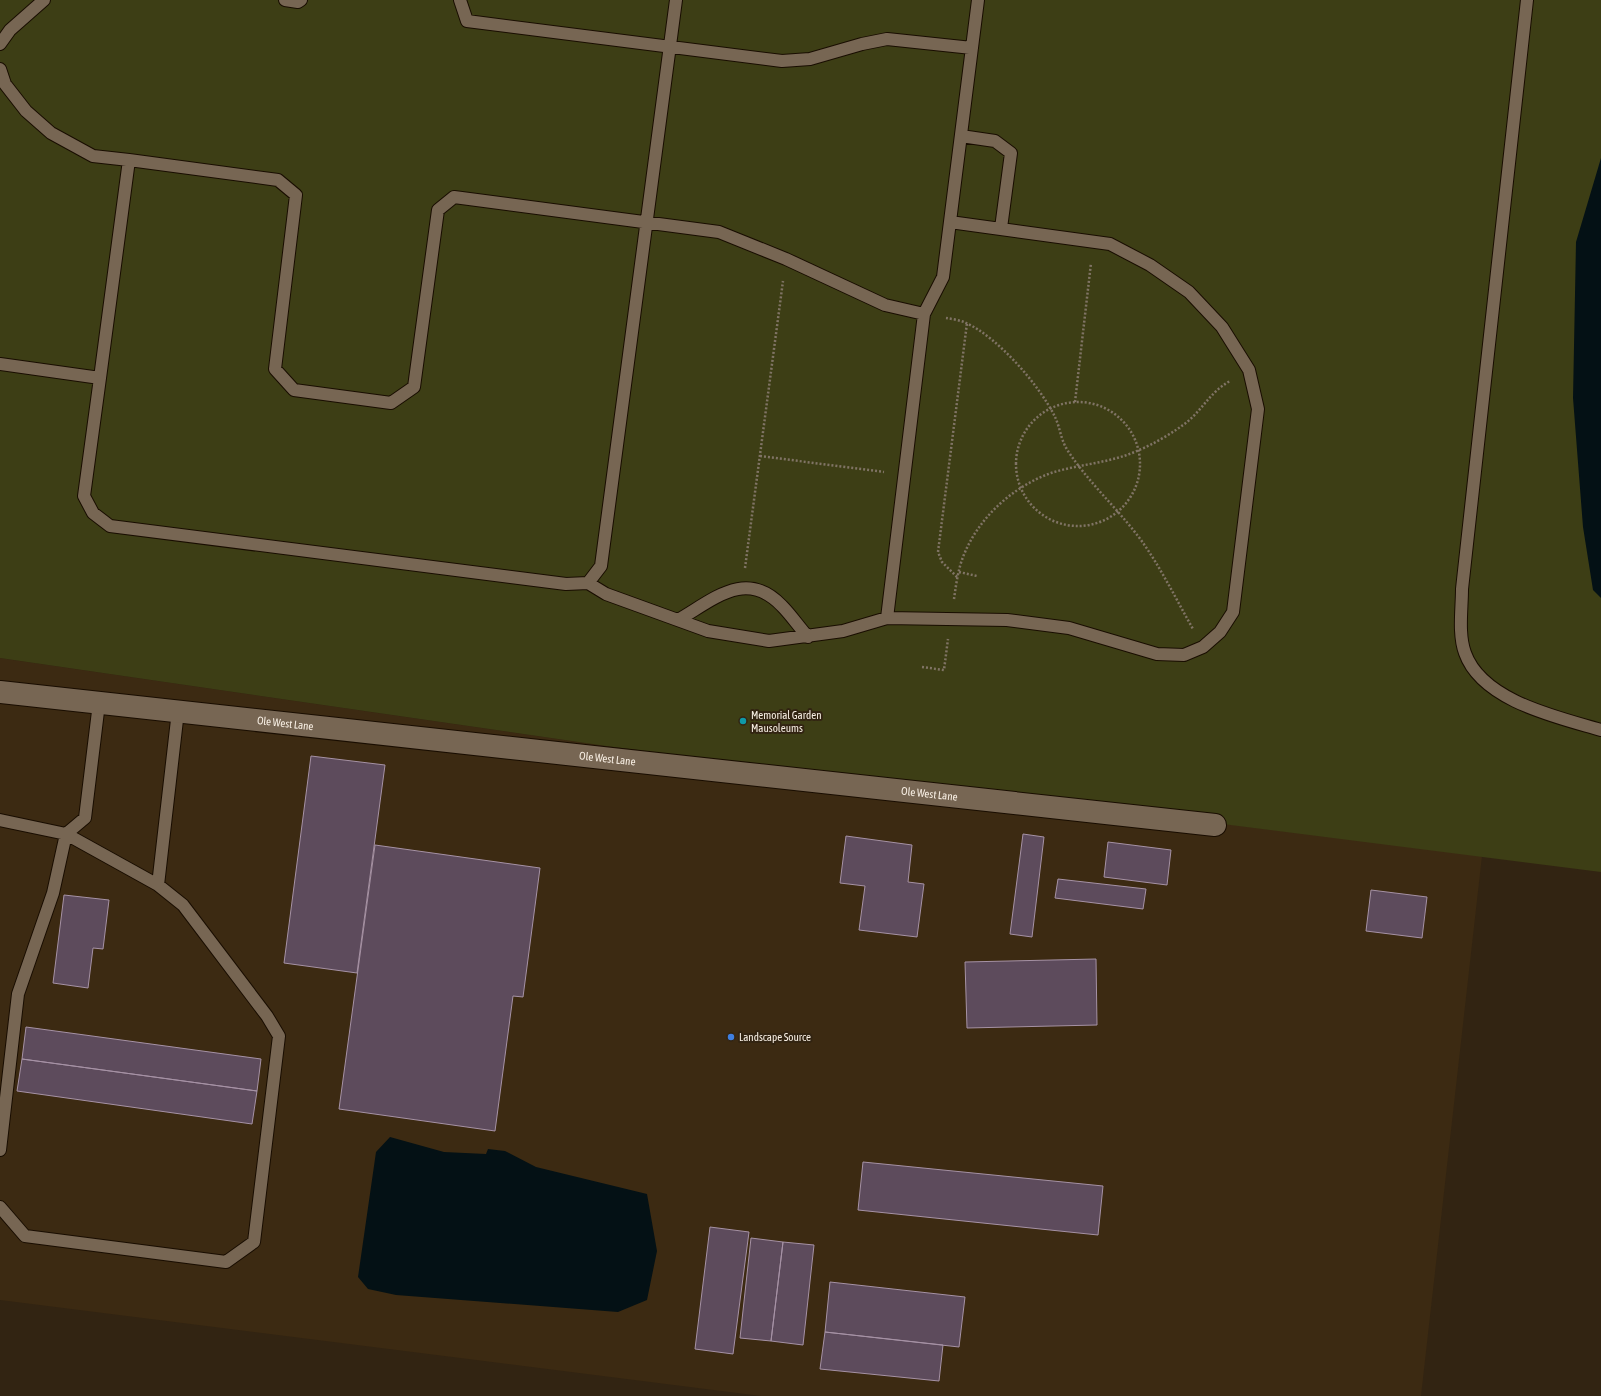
<svg xmlns="http://www.w3.org/2000/svg" width="1601" height="1396" font-family="'Asap Condensed',sans-serif">
	<rect width="100%" height="100%" fill="#322412"/>
	<!-- built -->
	<path fill="#3c2a12" d="M0 658 606 746 1482 856 1421 1396H761L0 1300Z"/>
	<!-- green -->
	<path fill="#3d3e15" d="M0 0H1601V872L606 746 0 658Z"/>
	<!-- water -->
	<path fill="#041115" d="M1601 158V598L1593 590 1583 527 1573 398 1576 242Z
		M390 1137 444 1152 486 1154 488 1149 505 1151 536 1167 647 1194 657 1251 647 1300 618 1312 396 1295 368 1289 358 1277 376 1152Z"/>
	<!-- building -->
	<path fill="#5d4b5c" stroke="#a692a5" d="M311 756 385 765 357 973 284 963Z
		M1023 834 1044 837 1032 937 1010 934Z
		M846 836 912 845 908 882 924 884 917 937 859 930 865 886 840 883Z
		M1108 842 1171 850 1167 885 1104 877Z
		M375 845 540 868 523 997 513 996 495 1131 339 1109Z
		M1058 879 1146 889 1143 909 1055 898Z
		M1371 890 1427 897 1422 938 1366 931Z
		M64 895 109 900 103 949 93 948 88 988 53 983Z
		M1096 959 1097 1025 967 1028 965 962Z
		M26 1027 261 1059 257 1091 22 1059Z
		M22 1059 257 1091 252 1124 17 1091Z
		M863 1162 1103 1186 1098 1235 858 1210Z
		M710 1227 749 1232 733 1354 695 1349Z
		M751 1238 783 1242 771 1341 740 1338Z
		M783 1242 814 1245 803 1345 771 1341Z
		M830 1282 965 1297 959 1347 825 1332Z
		M825 1332 943 1345 939 1381 820 1369Z"/>
	<g fill="none" stroke-linecap="round" stroke-linejoin="round">
		<!-- service casing -->
		<g stroke="#190d00" stroke-width="14">
			<path id="service" d="M285 0 298 2 301 0
				M460 0 467 21 782 61 810 59 862 44 887 39 972 48
				M1527 0 1462 589C1462 609 1458 634 1465 653 1482 701 1557 717 1601 730
				M0 44 10 30 44 0
				M0 69 5 84 26 111 51 133 93 156 129 160
				M961 136 995 141 1011 153 1001 228
				M0 364 100 378 129 160 278 180 296 195 275 369 294 390 391 403 414 387 438 210 454 197 719 232 786 259 885 305 924 314 943 277 978 0
				M100 378 84 496 93 513 110 526 566 584 588 583 606 594 708 631 769 641 843 631 887 618 1007 620 1069 628 1157 654 1184 655 1203 647 1220 632 1233 612 1258 409 1249 370 1222 327 1189 292 1150 265 1110 244 950 222
				M588 583 601 566 676 0
				M887 618 924 314
				M678 620C713 600 746 568 782 606 791 615 799 627 808 637
				M0 820 66 834 85 818 99 703
				M158 885 178 711
				M0 1150 18 994 53 893 66 834 158 885 183 905 267 1016 279 1036 254 1242 226 1262 25 1236 0 1207"/>
		</g>
		<!-- minor casing -->
		<g stroke="#190d00" stroke-width="24">
			<g id="minor">
				<path id="s1" d="M0 692 1215 825"/>
			</g>
		</g>
		<!-- path -->
		<path stroke="#807465" stroke-width="2.5" stroke-dasharray="2 2" stroke-linecap="butt" d="M946 318C952 319 960 320 966 323 998 337 1040 386 1055 417 1060 427 1061 441 1068 451 1089 483 1118 509 1141 540 1161 568 1176 599 1193 629
			M1075 402 1091 263
			M1016 464a62 62 0 1 1 124 0a62 62 0 1 1-124 0Z
			M760 456 884 472
			M745 568 783 281
			M959 572 977 576
			M957 577 942 562 938 552 967 323
			M954 599C956 585 958 570 963 557 978 518 1012 487 1051 473 1079 464 1112 463 1139 450 1152 445 1176 431 1187 422 1204 408 1209 393 1230 381
			M922 667 944 670 948 639"/>
		<!-- service -->
		<use href="#service" stroke="#776653" stroke-width="12"/>
		<!-- minor -->
		<use href="#minor" stroke="#776653" stroke-width="22"/>
	</g>
	<!-- markers -->
	<circle fill="#0f9aa8" stroke="#322412" stroke-width="1.5" cx="743" cy="721" r="4"/>
	<circle fill="#3f7fe0" stroke="#322412" stroke-width="1.5" cx="731" cy="1037" r="4"/>
	<g text-anchor="middle" dominant-baseline="central" stroke-width="4" stroke-linejoin="round" paint-order="stroke">
		<!-- poi labels -->
		<g font-size="11" fill="#f8efe4" stroke="#322412" text-anchor="start">
			<text x="751" y="715">Memorial Garden<tspan x="751" dy="13">Mausoleums</tspan></text>
			<text x="739" y="1037">Landscape Source</text>
		</g>
		<!-- street labels -->
		<g font-size="11" fill="#f8efe4" stroke="#322412">
			<text stroke="none"><textPath href="#s1" startOffset="287">Ole West Lane</textPath></text>
			<text stroke="none"><textPath href="#s1" startOffset="611">Ole West Lane</textPath></text>
			<text stroke="none"><textPath href="#s1" startOffset="935">Ole West Lane</textPath></text>
		</g>
	</g>
</svg>
